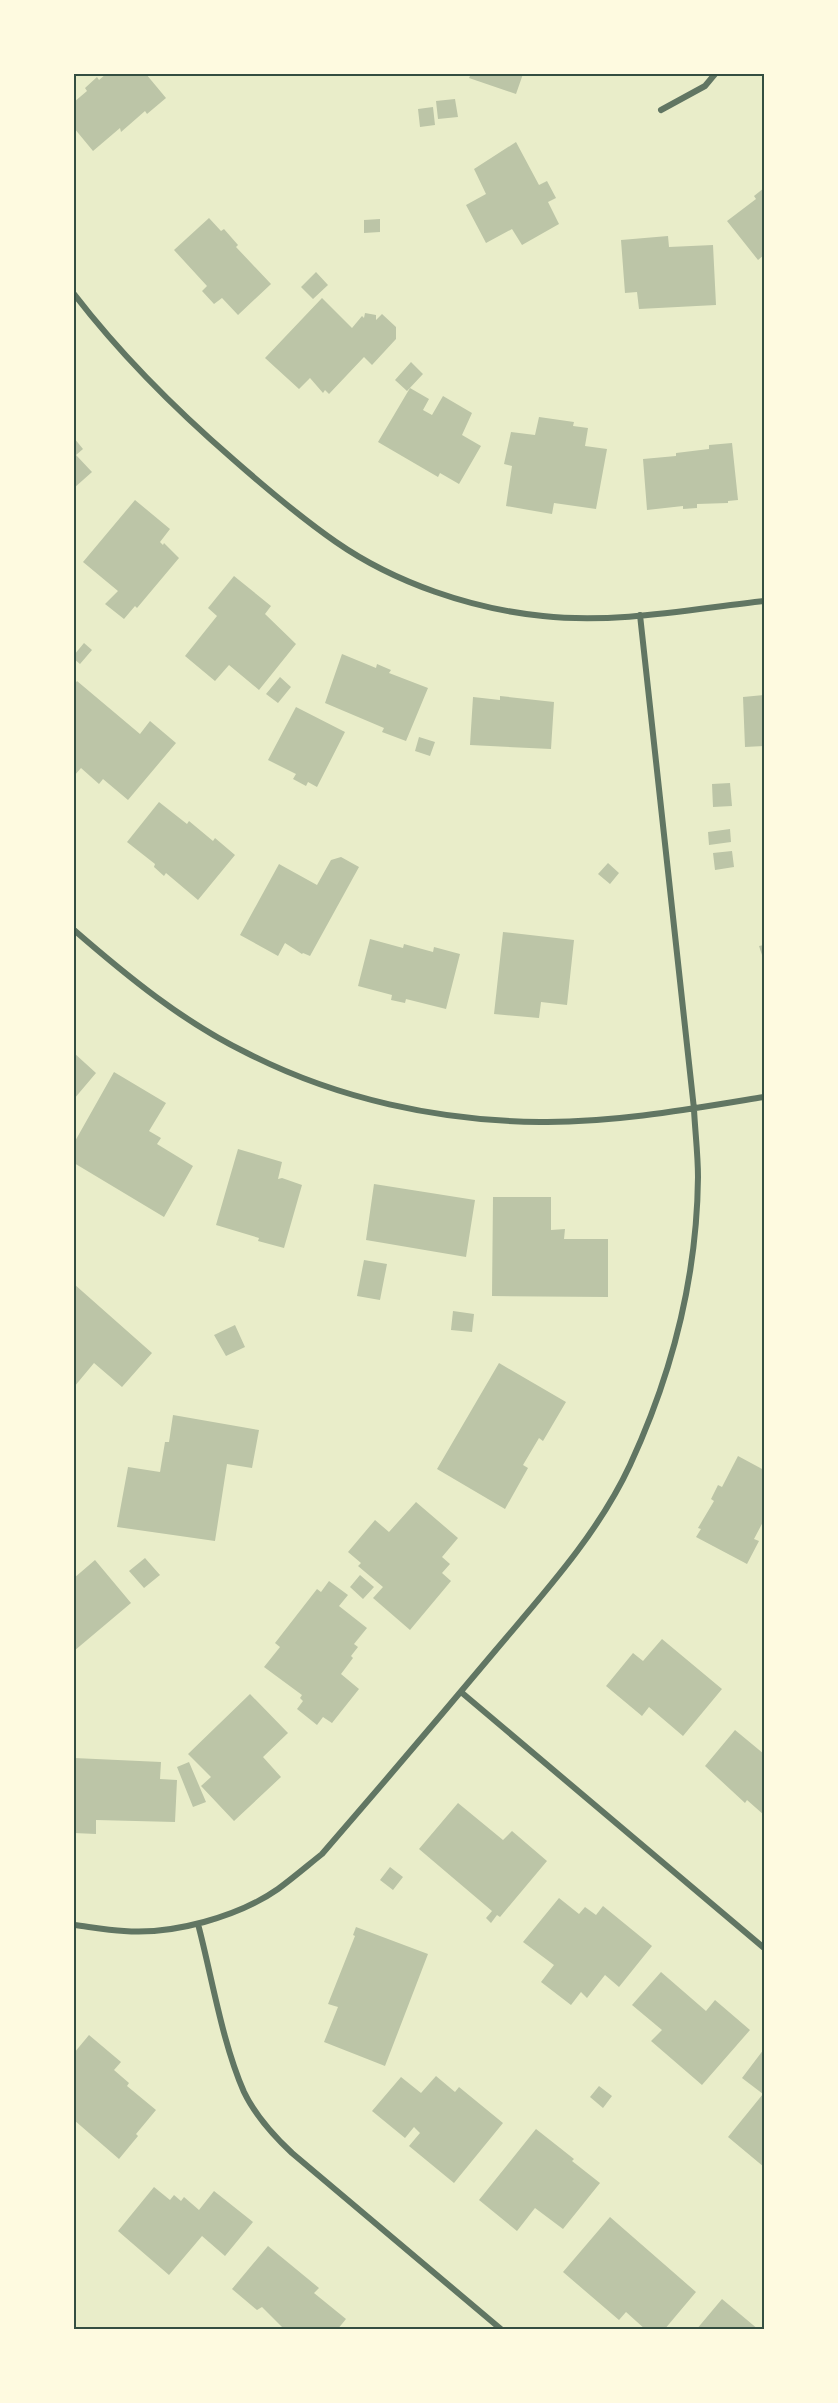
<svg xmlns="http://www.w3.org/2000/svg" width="838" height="2403" font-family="'Source Serif 4',serif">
	<rect width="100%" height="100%" fill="#e9edc9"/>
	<!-- building -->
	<path fill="#bcc5a7" d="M106 74H146L166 98 147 114 145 111 121 132 120 128 93 151 74 128V102L87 91 85 88 97 77 99 80Z
		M471 74H523L516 94 469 78Z
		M455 99 458 117 438 119 436 101Z
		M433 107 435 125 420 127 418 109Z
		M516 142 539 185 547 181 556 198 548 202 559 224 522 245 512 229 486 243 466 205 486 194 474 169Z
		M764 188V255L758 260 727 221 756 199 754 196Z
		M209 218 221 231 224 229 238 245 236 247 271 284 238 315 222 298 214 304 202 291 207 286 174 250Z
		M380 219V232L364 233V220Z
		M668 236 669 247 713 245 716 305 639 309 637 292 625 293 621 240Z
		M316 272 328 285 313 299 301 287Z
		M322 298 352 328 362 316 364 318 365 313 376 315V320L382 314 396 327V339L372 365 364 357 329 394 325 390 323 393 310 378 299 389 265 358Z
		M411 362 423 374 407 391 395 380Z
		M410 388 429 399 423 410 432 415 443 396 472 413 462 435 481 446 459 484 440 473 438 477 378 442Z
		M539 417 574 422 573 426 588 428 585 446 607 449 596 509 554 503 552 514 506 506 512 466 504 464 511 432 535 435Z
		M74 438 83 449 76 455 92 472 74 488Z
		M732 443 738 500 728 501V503L697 504V508L683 509V506L647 510 643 459 676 456V453L709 449V445Z
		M135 500 170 529 160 542 163 545 164 543 179 558 137 608 135 606 124 619 105 604 118 591 83 562Z
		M234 576 271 606 265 614 296 644 259 690 229 665 215 681 185 656 217 616 208 608Z
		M84 643 92 650 80 664 74 659V655Z
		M342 654 376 668 377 664 391 670 389 673 428 688 406 741 382 732 384 728 325 703Z
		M280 677 291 687 278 703 266 694Z
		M77 681 140 734 150 721 176 743 128 800 103 779 99 784 81 768 74 776V685Z
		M764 695V746L745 747 743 697Z
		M500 696 554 702 551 749 470 745 473 697 500 700Z
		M296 707 345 732 317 787 308 782 306 786 293 779 296 774 268 760Z
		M419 737 435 742 430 756 415 751Z
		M730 783 732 806 713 807 712 784Z
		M159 802 187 824 189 821 213 841 215 838 235 855 198 900 166 873 164 876 154 867 155 864 127 842Z
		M730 829 731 842 709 845 708 832Z
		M732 851 734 867 715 870 713 853Z
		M341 857 359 867 310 956 303 953 302 954 285 943 278 956 240 935 279 864 317 885 331 860Z
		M608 863 619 873 610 884 598 874Z
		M503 932 574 940 567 1005 541 1002 539 1018 494 1014Z
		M370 939 403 948 404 944 433 952 434 947 460 954 446 1009 406 999 405 1003 391 1000 392 995 358 986Z
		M764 945V961L759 946Z
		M74 1053 96 1073 74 1099Z
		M114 1072 166 1103 149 1131 161 1138 157 1144 193 1166 164 1217 74 1163V1143Z
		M238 1149 282 1162 278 1179 282 1178 302 1185 284 1248 258 1241 259 1238 216 1225Z
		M374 1184 475 1200 466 1257 366 1240Z
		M493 1197H551V1230L565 1229 564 1239H608V1297L492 1296Z
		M364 1260 387 1264 380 1300 357 1296Z
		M74 1284 152 1353 122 1387 94 1363 74 1387Z
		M453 1311 474 1314 472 1332 451 1330Z
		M235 1325 245 1347 226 1356 214 1335Z
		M499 1363 566 1402 543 1441 539 1438 523 1465 528 1468 505 1509 437 1469Z
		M173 1415 259 1430 252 1468 227 1464 215 1541 117 1527 128 1467 160 1472 165 1442H169Z
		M738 1456 764 1470V1520L754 1539 759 1541 747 1564 696 1537 701 1529 698 1528 714 1501 711 1499 718 1485 722 1487Z
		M416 1502 458 1538 442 1557 450 1564 442 1573 451 1581 410 1630 373 1598 383 1587 358 1566 361 1563 348 1552 375 1520 389 1532Z
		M145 1558 160 1575 144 1588 129 1571Z
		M95 1560 131 1603 74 1651V1578Z
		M360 1575 374 1587 363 1599 350 1587Z
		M329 1581 348 1595 339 1606 367 1628 354 1644 358 1647 351 1656 353 1658 341 1674 359 1689 332 1723 323 1717 317 1725 297 1709 303 1701 300 1698 302 1695 264 1667 280 1647 275 1643 317 1589 321 1592Z
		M662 1639 722 1689 683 1736 649 1707 642 1716 606 1686 633 1653 643 1661Z
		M250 1694 288 1733 263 1757 281 1777 234 1821 201 1786 211 1777 188 1754Z
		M735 1730 764 1754V1815L747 1800 745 1803 705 1766Z
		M74 1758 161 1762 160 1779 177 1780 175 1822 96 1820V1834L74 1833Z
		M189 1762 206 1802 193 1807 177 1767Z
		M458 1803 503 1840 512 1831 547 1861 500 1917 497 1915 491 1923 486 1918 492 1911 419 1849Z
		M390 1867 403 1877 393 1890 380 1880Z
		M559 1898 579 1914 585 1907 596 1915 603 1906 652 1946 619 1987 605 1975 587 1998 581 1992 571 2005 541 1982 554 1965 523 1942Z
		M356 1927 428 1954 385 2066 324 2042 338 2007 328 2004 355 1936 353 1935Z
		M661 1972 706 2011 715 2000 750 2030 702 2085 651 2041 662 2030 632 2005Z
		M89 2035 121 2062 114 2070 129 2083 127 2086 156 2110 136 2134 138 2136 119 2159 74 2120V2053Z
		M764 2049V2167L728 2137 763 2094 742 2078Z
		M436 2076 455 2092 459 2087 503 2123 454 2183 409 2146 420 2133 414 2127 405 2138 372 2111 401 2077 421 2093Z
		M599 2086 612 2096 603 2108 590 2097Z
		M536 2129 574 2159 572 2161 600 2183 563 2229 535 2208 517 2231 479 2200Z
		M154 2187 170 2200 174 2195 181 2201 184 2197 199 2210 214 2191 253 2222 225 2256 202 2236 169 2275 118 2231Z
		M610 2217 696 2292 664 2330H646L626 2312 619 2320 563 2272Z
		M268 2246 319 2288 314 2293 346 2319 337 2330H285L262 2307 257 2310 232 2289Z
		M722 2299 759 2330H696Z"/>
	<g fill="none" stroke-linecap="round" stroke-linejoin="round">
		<!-- minor -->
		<path stroke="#617663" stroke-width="6" d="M661 110 705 86 715 74
			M74 294C121 355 175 409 234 460 267 489 300 517 336 542 395 583 472 609 543 616 616 624 692 609 764 601
			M74 930C127 976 183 1022 247 1053 337 1099 439 1121 540 1122 614 1123 691 1109 764 1097
			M461 1692 764 1948
			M198 1924C212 1977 222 2042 244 2092 255 2115 274 2136 292 2153L502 2330
			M74 1925C90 1927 107 1930 124 1931 172 1935 238 1917 278 1889 293 1878 307 1866 322 1854 380 1787 438 1719 495 1651 544 1593 598 1534 630 1465 672 1374 697 1277 698 1177 698 1154 695 1131 694 1109L640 615"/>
	</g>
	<!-- border -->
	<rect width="838" height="2403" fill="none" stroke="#fefae0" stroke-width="150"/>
	<rect x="75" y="75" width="688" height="2253" fill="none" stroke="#344e41" stroke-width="2"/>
</svg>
